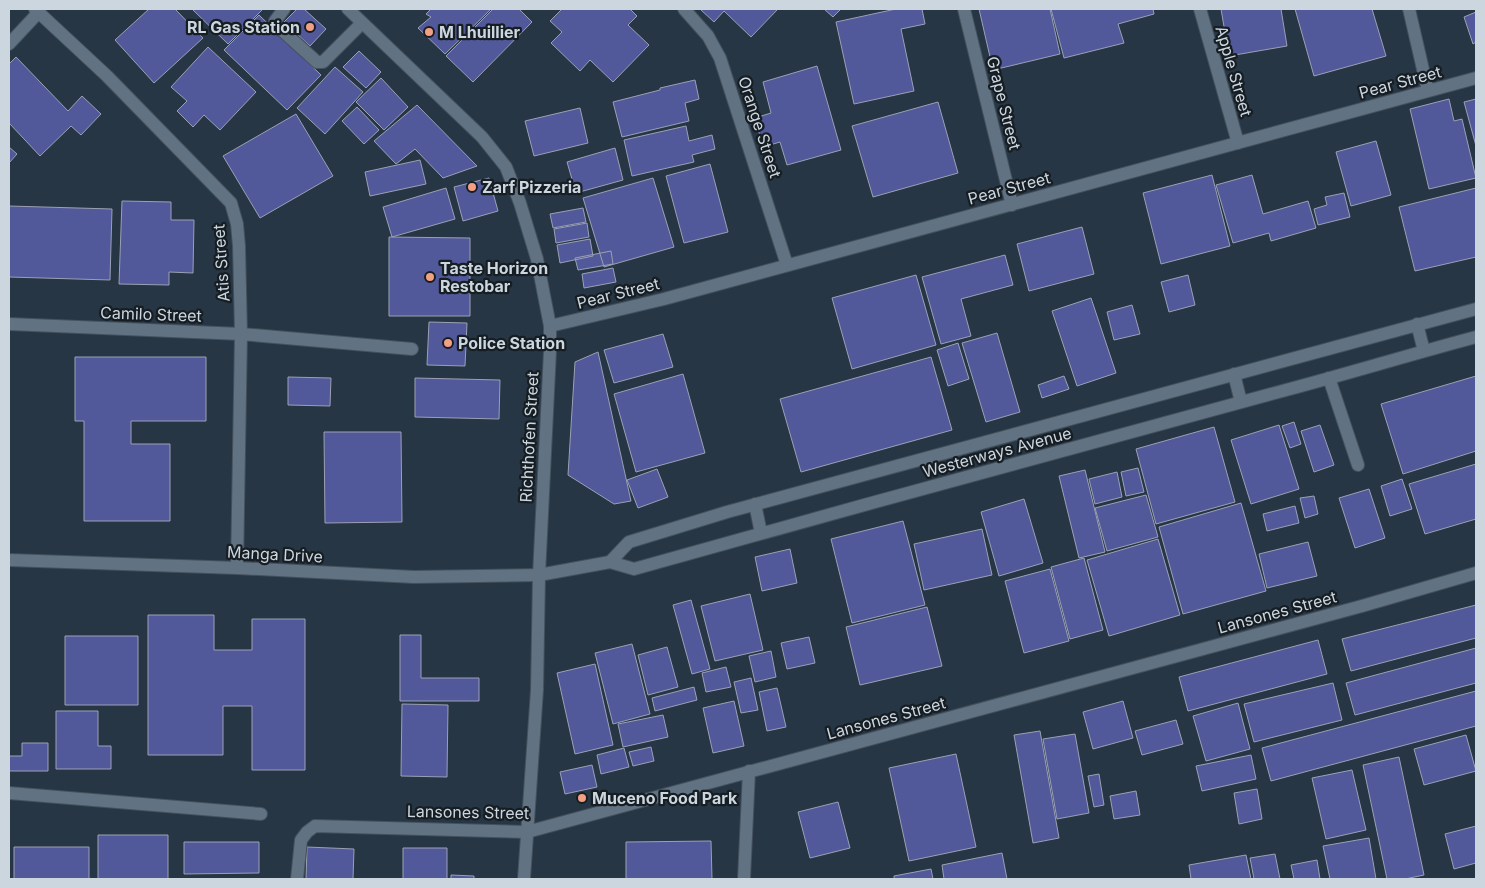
<svg xmlns="http://www.w3.org/2000/svg" width="1485" height="888" font-family="Inter,sans-serif">
	<rect width="100%" height="100%" fill="#273644"/>
	<!-- building -->
	<path fill="#52599a" stroke="#9ba0b5" d="M149 9H175L203 38 154 83 115 40Z
		M192 9H263L228 44Z
		M297 9H304L326 29 310 46 284 22Z
		M431 9H491L445 54 418 28 431 17 426 14Z
		M493 9H519L532 22 473 82 446 56Z
		M562 9H630L637 16 628 25 649 45 613 82 590 60 580 71 551 43 562 32 550 21Z
		M700 9H778L751 37 724 11 714 22Z
		M824 9H841L833 17Z
		M896 9H922L925 24 901 29 914 91 854 104 836 22Z
		M979 9H1050L1060 54 993 70Z
		M1051 9H1153L1154 14 1118 24 1124 43 1064 58Z
		M1221 9H1281L1287 46 1229 56Z
		M1295 9H1372L1386 56 1314 76Z
		M1476 12V42L1473 44 1464 17Z
		M259 15 321 75 287 110 224 50Z
		M208 47 256 92 220 130 204 115 193 127 177 111 187 101 171 87Z
		M359 51 381 72 366 88 343 67Z
		M16 57 68 111 82 96 101 114 81 135 71 126 40 156 9 123V64Z
		M817 66 841 150 787 165 780 142 763 147 755 118 771 113 763 82Z
		M335 67 363 92 325 134 297 108Z
		M381 78 408 107 384 130 356 102Z
		M695 80 699 99 685 103 689 121 622 137 613 102 660 90V88Z
		M1449 99 1454 121 1462 119 1476 178 1429 189 1410 109Z
		M1476 99V146L1464 102Z
		M938 102 958 173 873 197 852 126Z
		M417 105 477 166 443 178 415 149 396 164 374 141Z
		M357 107 379 130 364 144 342 121Z
		M580 108 588 143 534 156 525 121Z
		M296 114 333 176 260 218 223 156Z
		M686 126 689 141 712 135 715 149 692 155 694 162 632 176 624 140Z
		M1376 141 1391 195 1351 206 1336 152Z
		M9 147 17 154 9 163Z
		M615 148 623 180 576 193 567 162Z
		M420 160 426 184 370 196 365 172Z
		M710 164 728 232 684 243 666 176Z
		M1212 175 1230 246 1161 264 1143 193Z
		M1252 175 1263 214 1308 201 1316 228 1271 241 1269 233 1233 243 1216 185Z
		M489 178 498 211 463 221 454 187Z
		M653 178 674 247 604 267 583 198Z
		M446 188 455 219 392 237 383 207Z
		M1476 188V257L1415 271 1399 207Z
		M1344 193 1350 217 1318 225 1314 209 1327 205 1325 197Z
		M122 201 171 202V220H194L193 273 169 272V285L119 284Z
		M9 206 112 209 110 280 9 277Z
		M583 208 586 222 553 228 550 214Z
		M587 223 589 237 556 243 554 229Z
		M1082 227 1094 274 1029 291 1017 244Z
		M389 237 470 238V316H389Z
		M590 239 593 256 560 263 557 245Z
		M611 251 613 264 578 270 575 258Z
		M1005 255 1013 285 961 299 971 336 941 344 922 277Z
		M613 268 616 282 584 288 582 274Z
		M916 275 936 345 852 369 832 298Z
		M1188 275 1195 305 1169 312 1161 282Z
		M1091 298 1116 373 1077 386 1052 311Z
		M1132 305 1140 334 1114 340 1107 312Z
		M429 322 467 323 465 366 427 365Z
		M997 333 1020 412 986 422 962 343Z
		M663 334 673 367 614 383 604 350Z
		M958 343 969 379 948 386 937 350Z
		M598 352 631 501 614 504 568 475 575 362Z
		M75 357H206V421H131V444H170V521H84V421H75Z
		M931 357 952 430 801 472 780 399Z
		M683 374 705 453 636 472 614 394Z
		M1064 376 1069 389 1042 398 1038 385Z
		M1476 376V451L1403 474 1381 404Z
		M288 377 331 378 330 406 288 405Z
		M415 378 500 380 499 419 415 417Z
		M1294 422 1301 444 1290 448 1282 426Z
		M1279 425 1299 489 1251 504 1231 440Z
		M1320 425 1334 465 1314 472 1301 431Z
		M1214 427 1235 502 1156 524 1136 449Z
		M324 432H401L402 522 325 523Z
		M1476 464V519L1425 534 1409 484Z
		M1138 468 1144 492 1126 496 1121 472Z
		M657 469 668 497 638 508 627 480Z
		M1085 470 1105 552 1079 558 1059 476Z
		M1117 472 1122 497 1095 504 1089 479Z
		M1402 479 1412 509 1390 516 1381 486Z
		M1369 489 1385 538 1355 548 1339 498Z
		M1146 495 1158 537 1107 551 1095 508Z
		M1314 496 1318 514 1305 518 1300 498Z
		M1024 499 1043 563 999 576 981 512Z
		M1241 503 1266 591 1183 614 1159 527Z
		M1295 506 1299 523 1267 531 1263 514Z
		M903 521 925 605 852 623 831 539Z
		M982 529 992 575 924 590 914 544Z
		M1158 539 1180 615 1109 636 1087 560Z
		M1308 542 1317 576 1267 588 1259 554Z
		M790 549 797 583 762 591 755 557Z
		M1084 558 1103 630 1070 639 1051 567Z
		M1050 569 1069 641 1024 653 1005 581Z
		M750 594 763 650 715 661 701 606Z
		M691 600 710 669 692 674 673 605Z
		M1476 605V638L1351 671 1342 639Z
		M927 607 942 666 860 685 846 627Z
		M148 615H214V650H252V619H305V770H252V706H223V755H148Z
		M400 635H421V678H479V701H400Z
		M65 636H138V705H65Z
		M809 637 815 663 787 669 781 643Z
		M1318 640 1327 674 1188 711 1179 677Z
		M632 644 650 714 613 724 595 653Z
		M667 647 678 687 648 695 638 655Z
		M1476 648V683L1355 715 1346 683Z
		M771 651 776 677 755 682 749 656Z
		M595 664 613 745 575 754 557 673Z
		M726 667 731 687 706 692 702 673Z
		M751 678 758 710 741 713 734 682Z
		M1333 683 1342 720 1254 742 1244 704Z
		M694 687 697 700 655 711 652 698Z
		M777 688 786 727 767 731 759 692Z
		M1476 691V726L1271 781 1262 748Z
		M734 701 744 746 713 753 703 708Z
		M1123 701 1133 738 1093 749 1083 712Z
		M1238 703 1250 749 1206 761 1193 716Z
		M402 704 448 705 447 777 401 776Z
		M56 711H98V746H111V769H56Z
		M663 715 668 737 623 747 618 724Z
		M1176 720 1183 744 1142 755 1135 731Z
		M1040 731 1059 838 1033 843 1014 735Z
		M1075 734 1089 813 1057 819 1043 739Z
		M1466 735 1476 771 1424 785 1414 749Z
		M22 743H48V771H9V756H22Z
		M651 747 654 761 633 766 629 752Z
		M624 748 629 767 601 774 597 755Z
		M956 754 976 847 909 861 889 768Z
		M1251 755 1256 779 1202 791 1196 766Z
		M1399 757 1424 875 1405 879H1387L1363 765Z
		M592 765 597 787 565 794 560 772Z
		M1352 770 1366 830 1326 839 1312 778Z
		M1099 774 1104 805 1094 807 1088 776Z
		M1257 789 1262 819 1239 824 1234 793Z
		M1136 791 1140 815 1114 819 1110 796Z
		M838 802 850 848 810 858 798 812Z
		M1476 826V863L1454 869 1445 834Z
		M98 835H168V879H98Z
		M1369 838 1376 879H1330L1323 846Z
		M711 841 712 879H626V842Z
		M184 842H259V873L184 874Z
		M14 847H89V879H14Z
		M307 847 354 849 353 879H306Z
		M403 848H447V879H403Z
		M1002 853 1007 879H944L942 865Z
		M1275 854 1280 879H1254L1250 858Z
		M1246 855 1251 879H1191L1189 865Z
		M1317 860 1320 879H1294L1291 865Z
		M931 869 933 879H894V876Z
		M451 875 474 876V879H451Z"/>
	<g fill="none" stroke-linecap="round" stroke-linejoin="round">
		<!-- lane casing -->
		<g stroke="#44515d" stroke-width="14">
			<path id="lane" d="M284 9 275 21 276 25 317 62H323L362 23"/>
		</g>
		<!-- street casing -->
		<g stroke="#44515d" stroke-width="14">
			<path id="street" d="M35 9 107 76 231 203 237 224 239 246 241 334 237 568
				M684 9 708 36 720 58 787 265
				M964 9 1012 205
				M1200 9 1238 143
				M1409 9 1428 91
				M9 44 39 12
				M9 324 241 334 412 349
				M550 326 664 299 1476 78
				M1329 378 1358 465
				M9 560 237 568 414 577 539 575
				M9 793 261 814
				M297 879 301 840 307 832 315 826 527 832 1362 606 1476 573
				M744 879 749 771"/>
		</g>
		<!-- secondary casing -->
		<g stroke="#44515d" stroke-width="14">
			<path id="secondary" d="M348 9 482 137 506 167 520 203 537 259 550 326V351L539 575 537 690 524 879
				M1417 324 1424 351
				M1234 374 1241 402
				M755 504 761 533
				M610 562 629 542 727 512 1476 309
				M539 575 610 562 634 569C851 508 1068 449 1286 390 1350 373 1412 354 1476 337"/>
		</g>
		<!-- lane -->
		<use href="#lane" stroke="#617282" stroke-width="12"/>
		<!-- street -->
		<use href="#street" stroke="#617282" stroke-width="12"/>
		<!-- secondary -->
		<use href="#secondary" stroke="#617282" stroke-width="12"/>
	</g>
	<!-- markers -->
	<g fill="#f39f84" stroke="#161d23" stroke-width="2">
		<circle cx="310" cy="27" r="5"/>
		<circle cx="429" cy="32" r="5"/>
		<circle cx="472" cy="187" r="5"/>
		<circle cx="430" cy="277" r="5"/>
		<circle cx="448" cy="343" r="5"/>
		<circle cx="582" cy="798" r="5"/>
	</g>
	<g text-anchor="middle" dominant-baseline="central" stroke-width="4.5" stroke-linejoin="round" paint-order="stroke">
		<!-- poi labels -->
		<g font-size="16" font-weight="bold" fill="#ccd6df" stroke="#161d23" text-anchor="start">
			<text x="300" y="27" text-anchor="end">RL Gas Station</text>
			<text x="439" y="32">M Lhuillier</text>
			<text x="482" y="187">Zarf Pizzeria</text>
			<text x="440" y="268">Taste Horizon<tspan x="440" dy="18">Restobar</tspan></text>
			<text x="458" y="343">Police Station</text>
			<text x="592" y="798">Muceno Food Park</text>
		</g>
		<!-- street labels -->
		<g font-size="16" fill="#ccd6df" stroke="#161d23">
			<text transform="translate(1234 71) rotate(74)">Apple Street</text>
			<text transform="translate(1400 82) rotate(-15)">Pear Street</text>
			<text transform="translate(1004 103) rotate(76)">Grape Street</text>
			<text transform="translate(760 127) rotate(72)">Orange Street</text>
			<text transform="translate(1009 188) rotate(-15)">Pear Street</text>
			<text transform="translate(221 263) rotate(-94)">Atis Street</text>
			<text transform="translate(618 293) rotate(-14)">Pear Street</text>
			<text transform="translate(151 314) rotate(2)">Camilo Street</text>
			<text transform="translate(529 437) rotate(-87)">Richthofen Street</text>
			<text transform="translate(997 452) rotate(-15)">Westerways Avenue</text>
			<text transform="translate(275 554) rotate(3)">Manga Drive</text>
			<text transform="translate(1277 612) rotate(-15)">Lansones Street</text>
			<text transform="translate(886 718) rotate(-15)">Lansones Street</text>
			<text transform="translate(468 812) rotate(1)">Lansones Street</text>
		</g>
	</g>
	<!-- border -->
	<rect width="1485" height="888" fill="none" stroke="#ccd6df" stroke-width="20"/>
</svg>
